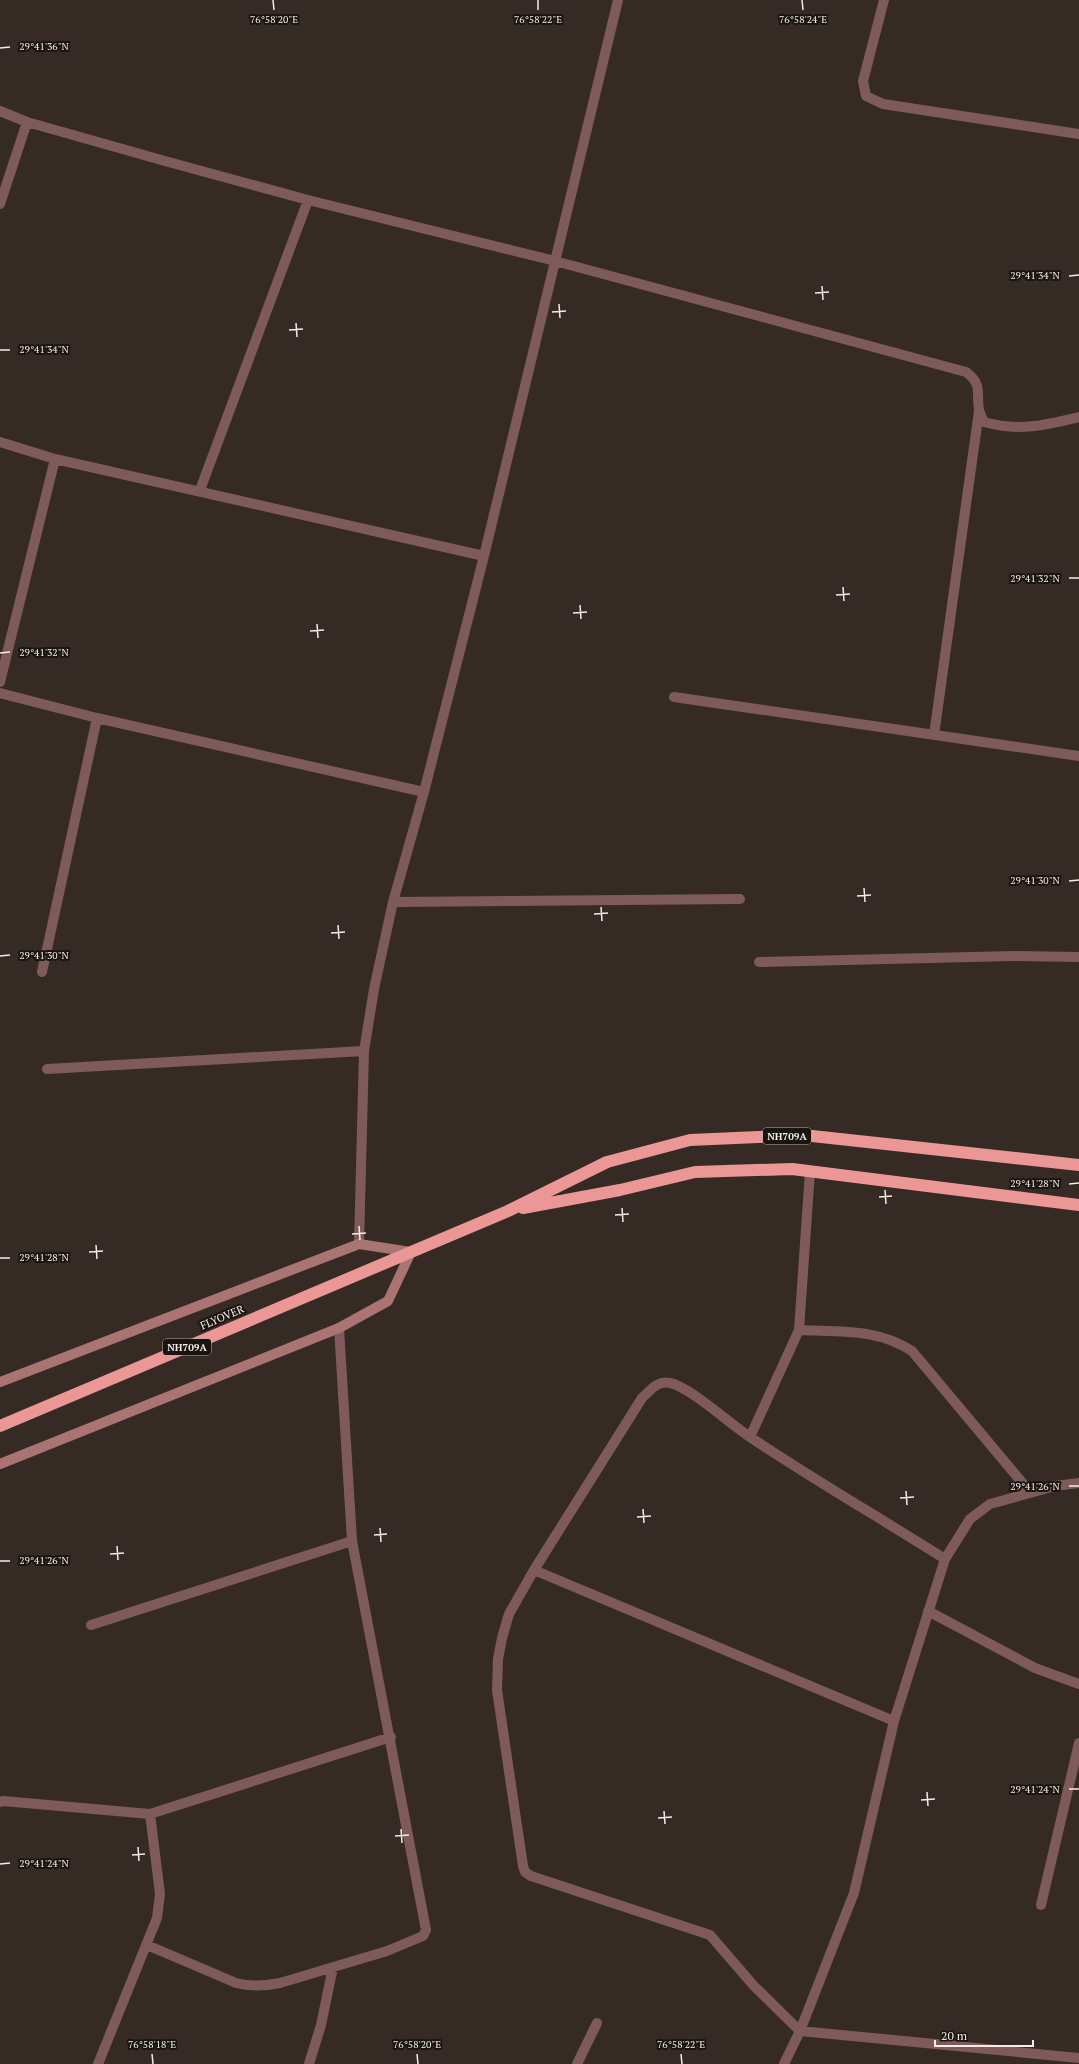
<svg xmlns="http://www.w3.org/2000/svg" width="1079" height="2064" font-family="'PT Serif',serif">
	<rect width="100%" height="100%" fill="#362a24"/>
	<g fill="none" stroke-linecap="round" stroke-linejoin="round">
		<!-- street -->
		<path stroke="#7e5b5a" stroke-width="10" d="M884 0 863 81 866 96 883 104 1079 134
			M0 111 27 122 165 161 308 200 555 261 966 372C983 385 976 392 979 410 980 414 983 419 984 422 1019 432 1046 425 1079 417
			M0 204 27 122
			M0 442 55 459 484 556
			M200 490 308 200
			M0 682 55 459
			M0 693 97 718 424 792
			M674 697 1079 756
			M934 735 979 411
			M393 902 740 899
			M759 962 1013 956 1079 957
			M42 972 97 718
			M47 1069 364 1051
			M359 1244 364 1051 374 989 393 902 424 792 484 556 618 0
			M799 1330C839 1332 877 1328 912 1351L1030 1492
			M750 1437 799 1330 810 1171
			M945 1559C880 1518 813 1479 750 1437 730 1424 690 1387 670 1383 657 1380 650 1391 642 1398L534 1570 509 1614 502 1638 498 1659 497 1690 523 1866 525 1872 531 1876 710 1935 754 1986 800 2031 1079 2058
			M534 1570 894 1721
			M928 1611 1035 1668 1079 1684
			M91 1625 352 1541
			M0 1802 3 1801 150 1814 391 1737
			M1041 1905 1079 1743
			M147 1945 236 1983C252 1987 265 1986 280 1983L387 1951 423 1936 426 1930 352 1541 339 1328
			M98 2064 157 1918 160 1894 150 1814
			M309 2064 321 2025 333 1967
			M577 2064 597 2023
			M784 2064 800 2031 854 1893 894 1721 945 1559 970 1519 990 1504 1055 1486 1079 1483"/>
		<!-- secondary -->
		<path stroke="#aa7473" stroke-width="10" d="M0 1382 359 1244 411 1252 388 1301 339 1328 0 1464"/>
		<!-- highway -->
		<path stroke="#eb9796" stroke-width="12" d="M523 1208 620 1190 695 1172 792 1169 1079 1205
			M0 1426 508 1211 607 1162 690 1140 803 1135 1079 1165"/>
	</g>
	<!-- ticks -->
	<path fill="none" stroke="#f5ece8" stroke-width="1.5" d="M273 0 274 10M538 0V10M802 0 803 10M0 48 10 47M1069 276 1079 275M822 286 823 300M815 293 829 292M559 304 560 318M552 312 566 311M296 323 297 337M289 330 303 329M0 350H10M1069 578H1079M843 587 844 601M836 595 850 594M580 605 581 619M573 613 587 612M317 624 318 638M310 631 324 630M0 653 10 652M1069 881 1079 880M864 888 865 902M857 896 871 895M601 907 602 921M594 914 608 913M338 925 339 939M331 933 345 932M0 956 10 955M1069 1184 1079 1183M885 1190 886 1204M879 1197 892 1196M622 1208 623 1222M615 1215 629 1214M359 1226 360 1240M352 1234 366 1233M96 1245 97 1259M89 1252 103 1251M0 1258H10M1069 1486H1079M906 1491 907 1505M900 1498 914 1497M643 1509 644 1523M637 1517 651 1516M380 1528 381 1542M374 1535 387 1534M117 1546 118 1560M110 1554 124 1553M0 1561H10M1069 1789H1079M927 1792 928 1806M921 1800 935 1799M664 1811 665 1824M658 1818 672 1817M401 1829 402 1843M395 1836 409 1835M138 1847 139 1861M132 1855 145 1854M0 1864 10 1863M152 2054 153 2064M417 2054 418 2064M681 2054 682 2064"/>
	<g text-anchor="middle" dominant-baseline="central" stroke-width="4" stroke-linejoin="round" paint-order="stroke">
		<!-- shield labels -->
		<g fill="#1a1411" stroke="#b3aba8" stroke-width="1">
			<rect x="763" y="1128" width="48" height="16" rx="3"/>
			<rect x="163" y="1339" width="48" height="16" rx="3"/>
		</g>
		<g font-size="10" font-weight="bold" fill="#f5ece8">
			<text x="787" y="1136">NH709A</text>
			<text x="187" y="1347">NH709A</text>
		</g>
		<!-- street labels -->
		<g font-size="11" fill="#f5ece8" stroke="#1a1411">
			<text transform="translate(222 1317) rotate(-23)">FLYOVER</text>
		</g>
	</g>
	<g font-size="10" text-anchor="middle" fill="#f5ece8" stroke="#1a1411" stroke-width="4" stroke-linejoin="round" paint-order="stroke">
		<text x="274" y="23">76°58'20"E</text>
		<text x="538" y="23">76°58'22"E</text>
		<text x="803" y="23">76°58'24"E</text>
		<text x="44" y="50">29°41'36"N</text>
		<text x="1035" y="279">29°41'34"N</text>
		<text x="44" y="353">29°41'34"N</text>
		<text x="1035" y="582">29°41'32"N</text>
		<text x="44" y="656">29°41'32"N</text>
		<text x="1035" y="884">29°41'30"N</text>
		<text x="44" y="959">29°41'30"N</text>
		<text x="1035" y="1187">29°41'28"N</text>
		<text x="44" y="1261">29°41'28"N</text>
		<text x="1035" y="1490">29°41'26"N</text>
		<text x="44" y="1564">29°41'26"N</text>
		<text x="1035" y="1793">29°41'24"N</text>
		<text x="44" y="1867">29°41'24"N</text>
		<text x="152" y="2048">76°58'18"E</text>
		<text x="417" y="2048">76°58'20"E</text>
		<text x="681" y="2048">76°58'22"E</text>
	</g>
	<!-- scale -->
	<path d="M935 2040v6h98v-6" fill="none" stroke="#f5ece8" stroke-width="2"/>
	<text x="941" y="2040" font-size="12" fill="#f5ece8" stroke="#1a1411" stroke-width="3" paint-order="stroke">20 m</text>
</svg>
